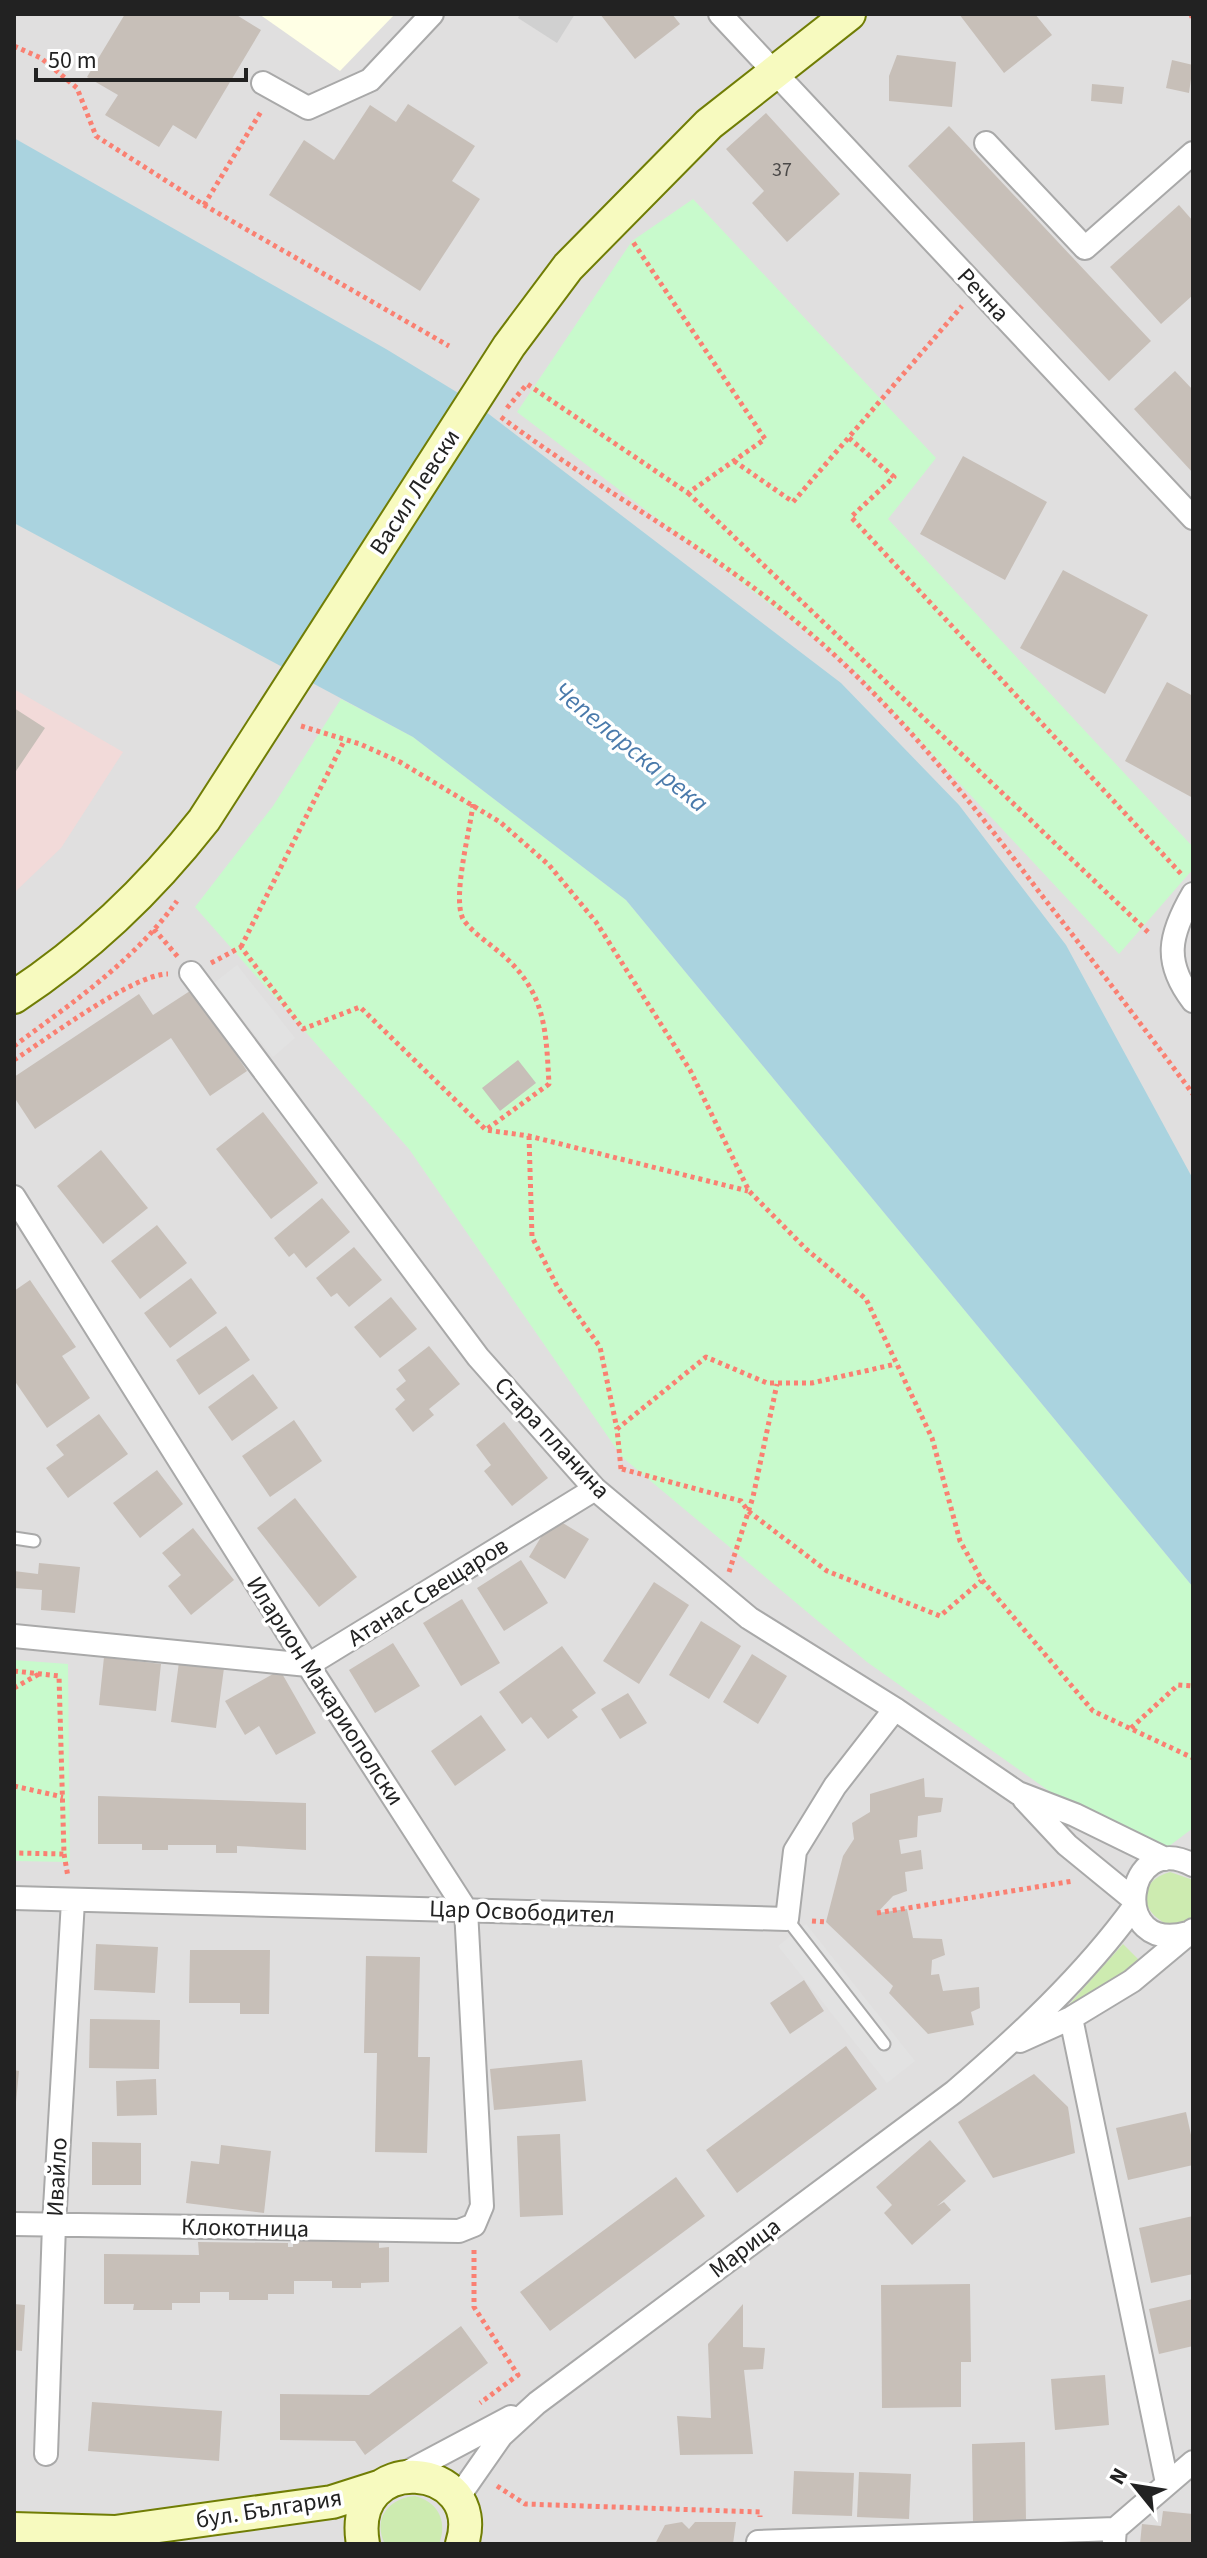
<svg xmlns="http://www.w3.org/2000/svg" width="1207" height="2558" font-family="'Source Sans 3',sans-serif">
	<rect width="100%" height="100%" fill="#f2efe9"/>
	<!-- residential -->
	<path fill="#e0dfdf" d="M14 14H1193V2544H14Z"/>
	<!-- commercial -->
	<path fill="#f2dad9" d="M14 689 123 752 61 848 14 893Z"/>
	<!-- education -->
	<path fill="#ffffe5" d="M259 14H395L340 71Z"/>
	<!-- religious -->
	<path fill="#d0d0d0" d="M520 14H575L557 43 518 18Z"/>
	<!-- grass -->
	<path fill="#cdebb0" d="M1170 1872 1193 1880V1918L1173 1927C1141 1915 1133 1883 1170 1872Z
		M1123 1944 1143 1964 1066 2008Z
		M415 2496C438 2502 448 2521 439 2544H385C372 2519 389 2498 415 2496Z"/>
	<!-- park -->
	<path fill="#c8facc" d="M693 199 936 458 888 519 1193 847V869L1119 954 847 663 517 412 632 241Z
		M341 699 413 737 626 900 1193 1587V1828L1164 1850 1097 1825 867 1662 622 1457 409 1149 195 907 273 806Z
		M14 1660 68 1664 70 1862 14 1861Z"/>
	<!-- parking -->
	<path fill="#e2e2e2" d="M237 965 295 1038 273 1057 214 983Z
		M806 1924 915 2061 887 2083 778 1946Z"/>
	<!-- water -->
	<path fill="#aad3df" d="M14 138 386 349 473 402 841 683 959 805 1066 945 1193 1179V1587L626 900 413 737 14 523Z"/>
	<!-- building -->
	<path fill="#c7bfb8" d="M125 14H235L261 30 196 139 173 125 159 147 105 115 118 95 87 77Z
		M600 14H672L680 24 635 59Z
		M959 14H1035L1052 35 1004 73Z
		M897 55 956 62 952 107 889 101V76Z
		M1172 60 1193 65 1189 93 1166 88Z
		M1092 84 1124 87 1122 104 1091 101Z
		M408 104 475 146 452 181 480 199 420 291 269 195 304 140 334 160 370 105 396 122Z
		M766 113 840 194 787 242 752 203 764 191 726 149Z
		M949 126 1151 341 1109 381 908 166Z
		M1179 205 1193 221V295L1161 324 1110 267Z
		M1175 371 1193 390V473L1134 409Z
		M963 456 1047 502 1005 580 920 534Z
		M1063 570 1148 615 1105 694 1020 648Z
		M1167 682 1193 696V798L1125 761Z
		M14 708 45 728 14 774Z
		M193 989 247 1071 210 1096 171 1038 35 1129 14 1097V1077L139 994 153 1015Z
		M518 1060 536 1083 500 1111 482 1088Z
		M263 1112 318 1183 271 1219 216 1149Z
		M101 1150 148 1208 103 1244 57 1186Z
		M322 1198 350 1232 306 1268 294 1253 289 1257 274 1238Z
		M157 1225 187 1263 140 1299 111 1261Z
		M354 1247 382 1280 349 1307 337 1293 331 1297 316 1278Z
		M191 1278 217 1313 170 1348 144 1313Z
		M30 1280 76 1347 62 1356 90 1398 47 1428 14 1380V1291Z
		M391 1297 417 1329 380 1358 354 1327Z
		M226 1326 250 1360 199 1395 176 1360Z
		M429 1346 460 1384 429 1409 434 1415 413 1432 395 1409 405 1400 396 1389 406 1381 398 1370Z
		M253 1374 278 1408 232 1441 208 1407Z
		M99 1414 128 1454 68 1498 46 1468 64 1455 56 1445Z
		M294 1420 322 1461 270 1497 242 1456Z
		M504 1422 548 1478 512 1506 484 1471 491 1465 476 1445Z
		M157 1470 183 1504 140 1538 113 1503Z
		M295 1498 357 1577 319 1607 257 1528Z
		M553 1517 589 1539 565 1579 529 1557Z
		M193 1528 234 1580 191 1615 168 1586 181 1575 162 1553Z
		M521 1560 548 1603 504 1631 477 1588Z
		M39 1563 80 1567 75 1613 41 1610 42 1590 14 1588V1571L38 1574Z
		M654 1582 689 1605 639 1684 603 1661Z
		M462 1599 500 1663 461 1686 423 1623Z
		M701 1621 741 1646 709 1699 669 1675Z
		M393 1643 420 1686 375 1713 349 1670Z
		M562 1646 596 1693 572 1710 578 1717 548 1739 531 1717 522 1724 499 1692Z
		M752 1654 787 1676 758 1724 723 1702Z
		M104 1657 161 1664 156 1711 99 1705Z
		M179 1662 224 1668 216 1728 171 1722Z
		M280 1670 316 1733 276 1755 259 1726 245 1735 225 1701Z
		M628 1693 647 1723 620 1739 601 1709Z
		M481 1715 506 1750 455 1786 431 1751Z
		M924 1778 925 1797 943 1798 941 1812 918 1816 917 1837 899 1840 901 1854 921 1850 923 1869 905 1872 907 1891 893 1896 877 1913 907 1909 913 1938 942 1939 945 1955 932 1960 931 1975 939 1974 943 1991 979 1987 980 2008 971 2012 974 2025 928 2034 889 1993 893 1986 826 1922 843 1856 854 1839 852 1823 870 1812V1794Z
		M98 1796 306 1803V1850L237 1846V1853H216V1845H168V1850H142V1844H98Z
		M96 1944 158 1947 155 1993 94 1990Z
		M190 1950H270L269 2014H240V2003H189Z
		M366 1956 420 1957 418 2057H430L427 2153 375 2152 377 2053H364Z
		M804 1980 824 2011 790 2034 770 2003Z
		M90 2019 160 2020 159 2069 89 2068Z
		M846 2046 877 2089 737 2193 706 2150Z
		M582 2060 586 2101 494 2110 490 2069Z
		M14 2070 19 2071 16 2102H14Z
		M1034 2074 1068 2107 1075 2153 993 2178 958 2122Z
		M156 2079 157 2115 117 2116 116 2081Z
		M1186 2112 1193 2144V2165L1128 2180 1116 2128Z
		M560 2134 563 2215 520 2217 517 2136Z
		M930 2140 966 2181 937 2206 944 2202 951 2210 912 2245 884 2213 892 2205 876 2187Z
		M92 2142 141 2143V2185H92Z
		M221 2145 271 2151 264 2213 186 2203 191 2161 219 2164Z
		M676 2177 705 2216 550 2331 520 2292Z
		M1193 2216V2274L1151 2283 1139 2228Z
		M293 2236H329L330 2241 379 2240V2248L389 2247V2282L361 2283V2288H332V2281H294V2294H268V2300H229V2292H200V2303H172V2310H133L134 2304H104V2254L199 2255 198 2242 288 2243V2247H293Z
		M970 2284 971 2362H961V2407L882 2408 881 2285Z
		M1193 2299V2346L1159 2354 1149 2309Z
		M14 2304 25 2305 22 2351 14 2350Z
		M743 2304V2347L765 2348 763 2369 744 2370 753 2454 680 2455 677 2416 711 2418 708 2344Z
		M461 2326 488 2363 365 2455 355 2441 280 2440V2394L369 2395Z
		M1105 2375 1109 2425 1055 2430 1051 2379Z
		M92 2402 222 2411 219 2461 88 2451Z
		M1025 2442 1026 2521 973 2523 972 2444Z
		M794 2471 854 2473 852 2516 792 2514Z
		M859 2472 911 2474 909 2519 857 2517Z
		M1163 2511 1193 2514V2544H1140L1142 2524 1161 2526Z
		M682 2522 689 2529 695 2522H736L733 2544H655L665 2525Z"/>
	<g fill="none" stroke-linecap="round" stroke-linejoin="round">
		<!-- service casing -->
		<g stroke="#a9a9a9" stroke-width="15">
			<path id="service" d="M14 1538 34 1541
				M787 1919 884 2044"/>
		</g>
		<!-- minor casing -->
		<g stroke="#a9a9a9" stroke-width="26">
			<path id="minor" d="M720 14 1193 518
				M263 83 308 108 370 80 432 14
				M986 143 1085 248 1193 153
				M1193 894C1169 935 1163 962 1193 1001
				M191 973 478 1357 595 1489 749 1618 895 1709 1018 1793 1075 1815 1165 1859
				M14 1197 308 1665 466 1910 482 2206 474 2225 459 2231 14 2224
				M14 1636 308 1665 595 1489
				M1024 1799 1067 1845 1133 1899
				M14 1898 787 1919 795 1851 835 1786 895 1709
				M1188 1933C1108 1956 1124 1828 1193 1865
				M1071 2018 1167 2483
				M1020 2041 1071 2018 1132 1981 1193 1930
				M46 2454 54 2225 73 1901
				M400 2476 511 2417
				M457 2499 501 2436 537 2403 954 2092C1019 2036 1083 1977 1134 1907
				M1114 2541 1115 2529 1193 2462
				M758 2542 1115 2529"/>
		</g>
		<!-- secondary casing -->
		<g stroke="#707d05" stroke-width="36">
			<path id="secondary" d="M14 997C87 949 150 889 204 820L509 346 568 267 709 124 849 14
				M14 2529 115 2532 332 2502 379 2487
				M363 2544C346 2448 488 2461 462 2544"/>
		</g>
		<!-- path -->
		<path stroke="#fa8072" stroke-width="5" stroke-dasharray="4 4" stroke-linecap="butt" d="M1191 14 1193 21
			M14 46 41 58 77 88 96 136 204 205 449 346
			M204 205 262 110
			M507 408 527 384 688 493 765 439 633 242
			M501 417C597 489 706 545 798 623 893 702 969 799 1043 897 1094 962 1144 1028 1193 1094
			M849 438 894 477 851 517 1183 876
			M734 461 793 502 962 306
			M688 493 1150 934
			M301 726 360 744 400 762 500 822 549 865 596 922 690 1070 749 1191 806 1249 866 1299 932 1438 960 1541 982 1580 1093 1711 1193 1758
			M473 804C470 831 452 897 463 919 471 932 493 946 504 956 546 994 546 1031 549 1084L487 1129
			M154 929 178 957
			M241 947 344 741
			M211 963 241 947 303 1029 360 1007 486 1130 529 1136 748 1191
			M14 1046C72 1003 134 961 177 901
			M14 1060C47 1039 133 974 168 974
			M529 1136 532 1237 557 1286 600 1347 617 1429
			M621 1469 617 1429 706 1357 767 1383H812L896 1364
			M622 1469 741 1501 748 1511 827 1571 940 1616 981 1581
			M729 1572 753 1497 777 1384
			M14 1671 59 1676 64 1854 14 1853
			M14 1688 39 1674
			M1131 1728 1178 1685 1193 1686
			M14 1786 63 1797
			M64 1854 68 1877
			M877 1913 1073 1881
			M812 1921 826 1922
			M474 2250V2307L518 2375 480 2403
			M497 2486 525 2504 760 2512V2517"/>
		<!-- service -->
		<use href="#service" stroke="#fff" stroke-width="11"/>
		<!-- minor -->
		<use href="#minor" stroke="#fff" stroke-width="22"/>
		<!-- secondary -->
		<use href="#secondary" stroke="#f7fabf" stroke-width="32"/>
	</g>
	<g text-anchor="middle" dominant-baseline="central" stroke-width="7" stroke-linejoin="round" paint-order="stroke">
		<!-- number labels -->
		<g font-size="20" fill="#4b4948">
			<text x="782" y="170">37</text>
		</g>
		<!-- street labels -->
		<g font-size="24" fill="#222" stroke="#fff">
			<text transform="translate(983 295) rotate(47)">Речна</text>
			<text transform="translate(415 492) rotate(-57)">Васил Левски</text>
			<text transform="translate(552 1438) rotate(47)">Стара планина</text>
			<text transform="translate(428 1592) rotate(-32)">Атанас Свещаров</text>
			<text transform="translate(325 1691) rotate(57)">Иларион Макариополски</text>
			<text transform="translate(522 1912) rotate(2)">Цар Освободител</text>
			<text transform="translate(57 2177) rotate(-87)">Ивайло</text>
			<text transform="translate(245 2228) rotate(1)">Клокотница</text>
			<text transform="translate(745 2248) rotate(-37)">Марица</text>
			<text transform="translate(269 2509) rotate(-9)">бул. България</text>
		</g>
		<!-- water labels -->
		<g font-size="26" font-style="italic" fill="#4a7aab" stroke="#fff">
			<text transform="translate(631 747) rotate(39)">Чепеларска река</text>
		</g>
	</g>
	<!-- border -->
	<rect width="1207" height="2558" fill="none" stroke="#222222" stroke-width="32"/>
	<!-- north arrow -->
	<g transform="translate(1135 2486) rotate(300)" stroke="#ffffff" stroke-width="6" paint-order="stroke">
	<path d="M0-6L14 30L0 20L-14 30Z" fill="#222222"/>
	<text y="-12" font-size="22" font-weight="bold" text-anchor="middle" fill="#222222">N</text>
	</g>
	<!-- scale -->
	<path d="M36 68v12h210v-12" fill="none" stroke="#222222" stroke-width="4"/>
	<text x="48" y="68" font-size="24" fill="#222222" stroke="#ffffff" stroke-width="6" paint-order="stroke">50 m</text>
</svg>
